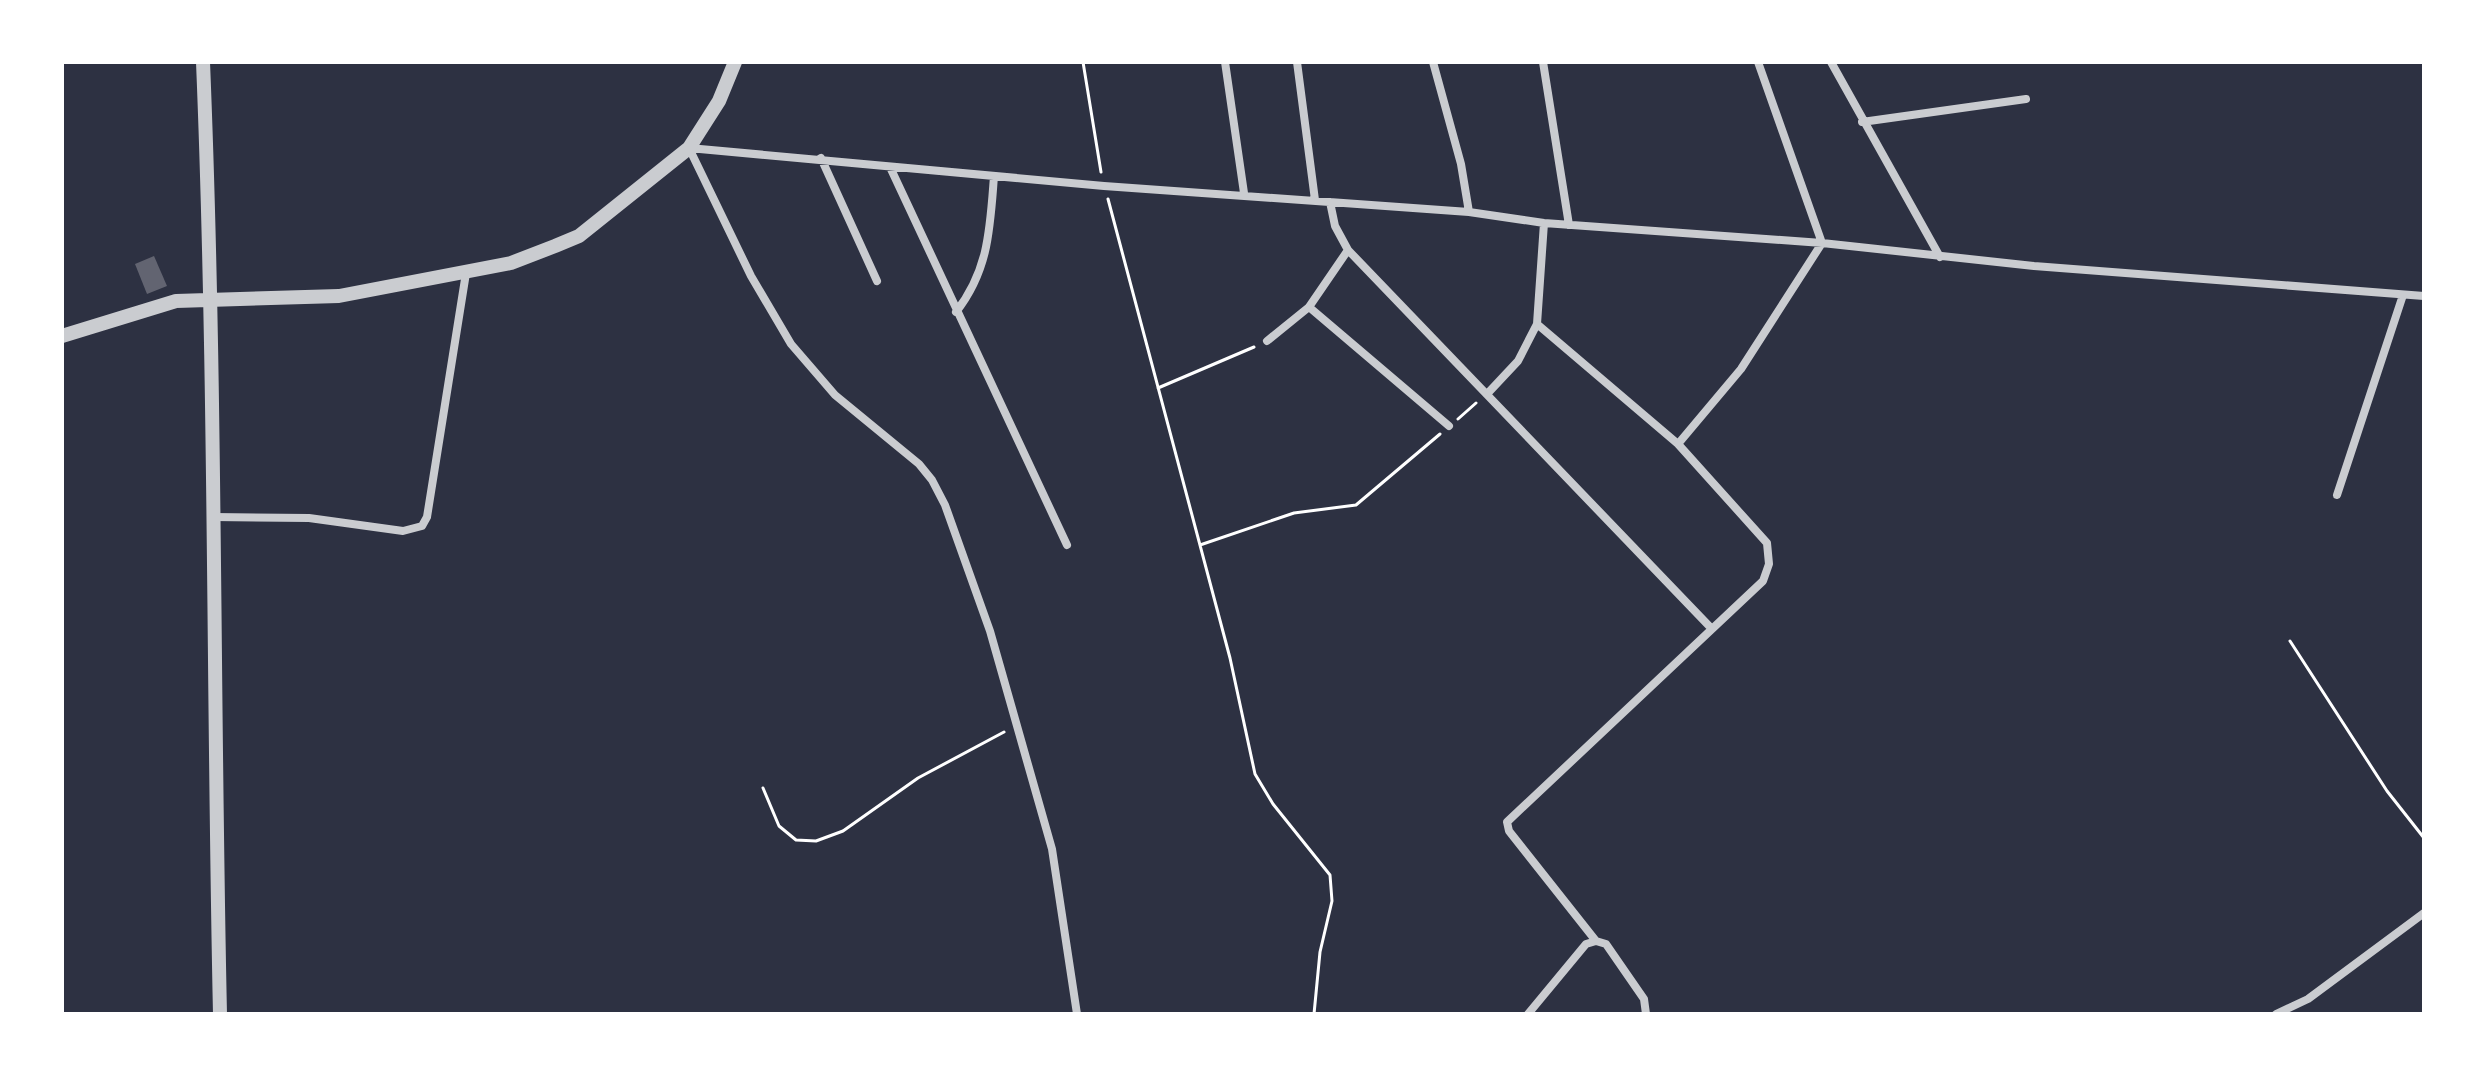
<svg xmlns="http://www.w3.org/2000/svg" width="2486" height="1076" font-family="Raleway,sans-serif">
	<rect width="100%" height="100%" fill="#2d3142"/>
	<!-- building -->
	<path fill="#626471" d="M154 256 167 286 147 294 135 264Z"/>
	<g fill="none" stroke-linecap="round" stroke-linejoin="round">
		<!-- path -->
		<path stroke="#fff" stroke-width="3" d="M1083 62 1101 172
			M1108 199 1230 658 1255 774 1273 804 1330 875 1332 901 1320 952 1314 1014
			M1158 388 1254 347
			M1458 419 1476 403
			M1200 545 1294 513 1356 505 1440 434
			M2290 641 2387 791 2424 838
			M763 788 779 826 796 840 816 841 843 831 918 778 1004 732"/>
		<!-- minor -->
		<path stroke="#caccd0" stroke-width="8" d="M1225 62 1244 193
			M1297 62 1315 200
			M1433 62 1461 164 1469 212
			M1543 62 1569 225
			M1831 62 1940 257
			M1862 122 2026 99
			M689 148 1104 186 1469 212 1544 223 1822 243 2034 266 2424 296
			M689 148 751 276 791 344 835 395 919 464 932 480 945 505 990 631 1052 849 1077 1014
			M821 158 877 281
			M890 167 1067 545
			M1330 202 1335 226 1348 250 1712 629
			M1309 307 1449 426
			M956 312C989 270 990 228 994 176
			M1537 324 1678 444 1767 543 1769 564 1763 581 1507 822 1509 831 1596 941
			M1267 341 1309 307 1348 250
			M1488 393 1518 361 1537 324 1544 223
			M1678 444 1741 369 1822 243 1758 62
			M2337 495 2403 295
			M213 517 309 518 403 531 422 526 427 517 466 273
			M1528 1014 1586 944 1596 941 1606 944 1644 999 1646 1014
			M2276 1014 2308 999 2424 913"/>
		<!-- tertiary -->
		<path stroke="#caccd0" stroke-width="14" d="M203 62C216 379 213 697 220 1014
			M62 336 176 301 339 296 511 263 555 246 579 236 689 148 719 101 735 62"/>
	</g>
	<!-- border -->
	<rect width="2486" height="1076" fill="none" stroke="#ffffff" stroke-width="128"/>
</svg>
